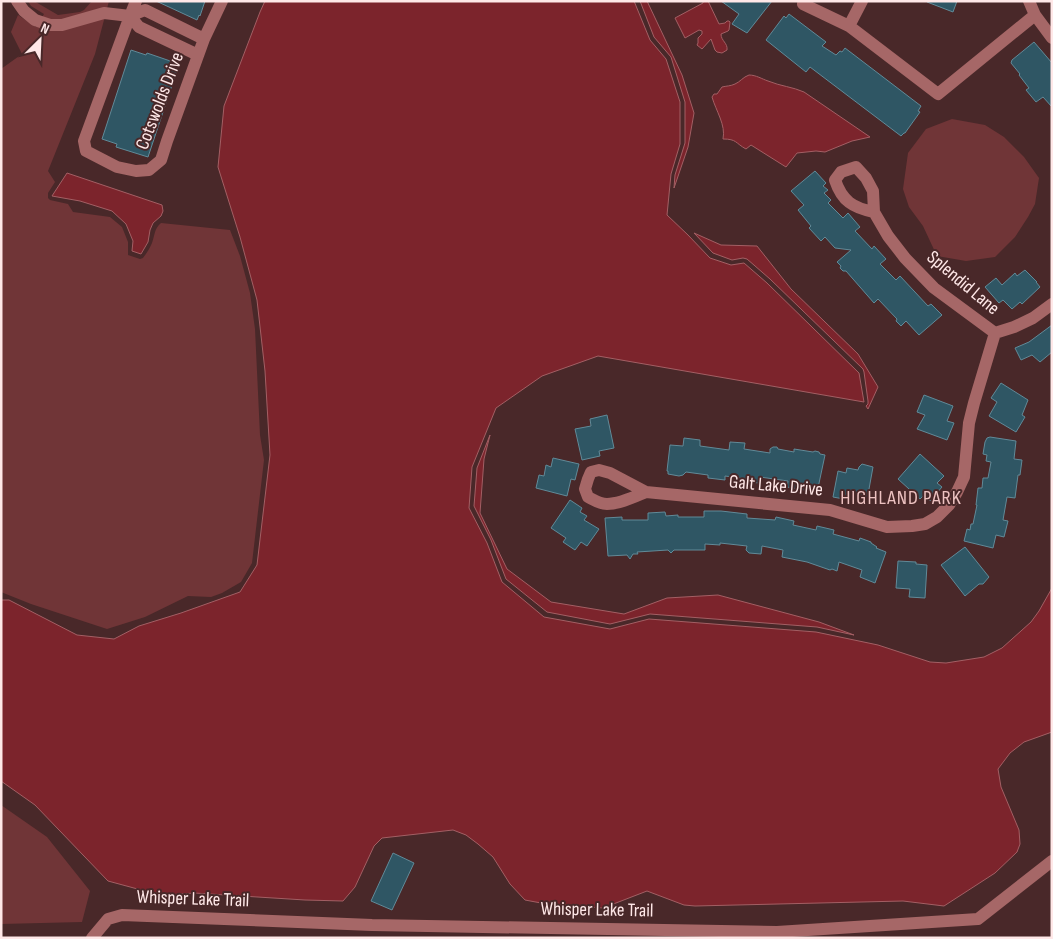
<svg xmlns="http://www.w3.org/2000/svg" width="1053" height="939" font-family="'Sofia Sans Condensed',sans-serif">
	<rect width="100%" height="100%" fill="#492829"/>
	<!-- green -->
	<path fill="#703537" d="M28 1H34L58 15 80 12 84 10 92 1H109L95 54 48 171 55 182 48 193V198L50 200 68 204 73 212 110 217 122 227 128 242V255L140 259 143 258C146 254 150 248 152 243 155 235 154 229 161 223L230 230 240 256 250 293 255 329 260 435 264 460 252 563 241 582 222 593 211 597 188 596 145 617 107 629 31 604 1 592V69L22 54 11 32 18 15 36 27 44 14 31 6Z
		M952 119 985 125 1004 137 1024 157 1039 178 1035 204 1028 217 1015 237 995 257 966 261 937 256 923 226 909 207 903 189 908 153 926 129Z
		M1 805 47 837 90 891 82 922 1 924Z"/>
	<!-- water -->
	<path fill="#7c242c" stroke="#a35f64" d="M265 1H634L650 40 666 59 680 102V144L671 174 667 215 688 235 710 258 731 265 744 263 767 283 859 373 864 402 598 356 542 376 496 408 472 467 469 508 487 543 502 582 544 617 610 629 649 619 816 632 878 645 930 662 946 663 984 657 1002 648 1031 622 1039 611 1052 588V732L1024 742 1010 753 998 769 1001 787 1019 830 1020 844 1017 852 995 873 944 906 903 901 695 906 684 905 647 891 603 908 541 903 525 900 510 884 493 857 478 844 466 835 453 830 382 838 374 846 355 887 343 901 305 900 194 893 168 895 145 891 108 881 35 805 1 781V600H9L77 635 114 639 139 626 181 613 240 592 257 565 270 455 265 371 257 300 240 237 218 167 224 106 260 12Z
		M640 1H647L682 75 694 113 688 147 674 188 675 175 685 143V102L671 57 654 37Z
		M703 1H708L719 24 725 23 727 21H729L730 22 729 30 728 31 721 34C721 41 728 43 727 50L722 53 717 52 715 50 711 39 702 49 697 45 698 43V38L702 34V31L699 30 685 38 675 18 703 3Z
		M749 75C756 75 762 79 768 81 780 86 793 87 804 92L870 137 852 141 825 152 816 151 797 153 786 167 751 145 746 149C735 143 737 139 723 139 726 125 716 111 712 97L714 94H717L722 87C726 86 731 86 735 84 740 82 743 77 749 75Z
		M67 173 162 205 163 211 161 216 153 223 150 230 148 242 141 254 132 251 133 241 126 224 112 211 80 201 52 196Z
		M694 233 721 245 757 246 791 289 858 354 878 387 868 409 866 406 868 404V401L864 372 863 369 770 279 747 259 743 258 732 260 713 253Z
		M490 435 484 459 480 513 507 569 551 602 624 614 667 598 718 595 819 622 854 635 817 627 650 614 610 624 547 612 506 579 491 540 474 506 477 468Z"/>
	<!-- building -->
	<path fill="#2f5664" stroke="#618a98" d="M156 1H205L200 16 199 15 197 20Z
		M721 1H772L747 33 732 24 739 14Z
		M927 1H957L953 12 927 2Z
		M789 14 826 42 822 46 836 55 840 51 842 52 845 48 921 106 918 111 920 112 905 133H904L901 136 810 67 806 72 766 40 784 16 786 18Z
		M1034 42 1052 63V107L1043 97 1036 102 1026 90 1029 88 1019 75 1020 74 1011 63 1012 60Z
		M131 50 146 55 147 53 179 64 148 157 116 147 117 144 102 139Z
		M815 171 826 183 823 186 828 190 824 193 831 200 828 203 843 218 848 213 860 227 855 231 872 249 874 246 886 259 880 264 896 280 900 276 928 306 931 304 942 315 919 335 906 321 901 326 896 321 897 319 878 299 874 303 846 271H843L840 268 841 266 837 262 851 250 835 248 825 237 821 241 809 228 811 226 798 210 804 205 791 191Z
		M1025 270 1037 282H1036L1040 287 1022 304 1020 302 1012 309 1003 300 999 303 985 287 996 278 1002 285 1015 273 1017 276Z
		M1052 325V352L1040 362 1032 355 1021 360 1015 348 1029 342Z
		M1001 383 1028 400 1022 415 1025 417 1016 432 989 416 997 402 991 398Z
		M924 395 953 406 947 421 954 423 947 440 917 429 925 415 917 412Z
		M607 415 614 448 599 451 600 456 582 460 575 429 591 426 590 419Z
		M990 437 1016 441 1014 459 1022 460 1020 475H1018L1015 498 1007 497 1003 520 1008 521 1004 537 996 535 993 548 964 541 967 529 970 530 971 524H973L977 505H976L978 488H982L983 478H988L991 462 986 461 987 455 983 454 985 442 987 438Z
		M684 438 700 440V446L729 450 730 442 745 443 744 449 770 453V449L773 447H777L778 449 794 452V449L813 452 815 451 819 452 820 454 825 455 818 488 805 486 804 490 787 487 788 481 760 477 758 483 746 481V479L725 476V480L708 478V475L686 472 683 475 679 476 668 474V471H667L670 445 683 446Z
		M920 454 944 476 937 483 942 487 930 501 924 495 920 499 898 479Z
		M553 458 579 464 575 480 571 479 567 496 536 488 539 475 544 476 546 465 551 467Z
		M862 464 873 467 867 500 849 497V500L833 497 838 471 846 473 847 468 858 470 859 467Z
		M570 500 582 508 580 512 587 516 584 520 599 529 587 546 581 542 575 550 563 542 566 538 551 528Z
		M704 511H721L747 514V518L775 520 776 517 794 521 793 525 816 530 817 526 834 530 833 534 859 541 860 538 871 542V543L877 547 876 548 886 552 875 583 860 577 862 570 839 562 837 571 832 569 830 570 807 562 782 557 783 550 762 546 761 554 749 553 746 550 747 546 720 543V545L705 544V550H674L671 553 668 550 637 552 638 554H633L630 559 627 555 608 556 605 518 622 517V520H648V513L665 512 666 516 678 515V517H704Z
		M965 547 989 577 983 584H979L965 596 941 565Z
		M898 561 916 562V564L927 565 925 598 909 597 910 589 896 588Z
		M393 853 414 863 392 910 371 901Z"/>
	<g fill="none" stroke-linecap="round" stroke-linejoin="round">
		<!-- minor -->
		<path stroke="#a66767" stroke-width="12" d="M17 1 24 11 35 20 50 25H62L104 13 130 16 145 10 204 39
			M136 1 130 16 84 141 86 151 117 167 136 171 149 170 161 160 167 141 204 39 222 1
			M804 1 803 4 849 26
			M862 1 849 26 938 94 1035 15
			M1029 1 1035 15 1052 38
			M130 16 139 27 198 55
			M874 212C853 208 842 201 835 180L841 172 856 167 866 178 873 191 874 212 888 236 905 258 934 288 995 333
			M646 492C634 497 620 504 607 504 600 504 594 500 588 497L585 489 588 479 591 472 599 470 610 473 646 492 830 510 887 527 912 526 925 524 937 517 949 505 957 492 964 477 969 423 974 403 995 333 1014 327 1033 318 1052 304
			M92 938 108 919 122 915 372 925 777 932 978 919 1052 861"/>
	</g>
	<g text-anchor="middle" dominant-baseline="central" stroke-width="4" stroke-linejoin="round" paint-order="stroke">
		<!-- street labels -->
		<g font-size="19" fill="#ffe8e8" stroke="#492829">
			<text transform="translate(160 101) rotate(-69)">Cotswolds Drive</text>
			<text transform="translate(963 283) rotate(40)">Splendid Lane</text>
			<text transform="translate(776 486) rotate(5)">Galt Lake Drive</text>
			<text transform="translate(193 899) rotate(2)">Whisper Lake Trail</text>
			<text transform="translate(597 910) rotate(1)">Whisper Lake Trail</text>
		</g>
		<!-- neighbourhood labels -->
		<g font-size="20" letter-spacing="1" fill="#edc2c1" stroke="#492829">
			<text x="901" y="498">HIGHLAND PARK</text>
		</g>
	</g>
	<!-- border -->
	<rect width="1053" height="939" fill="none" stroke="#ffe8e8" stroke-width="5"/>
	<!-- north arrow -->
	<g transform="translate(40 40) rotate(24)" stroke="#492829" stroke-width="4" paint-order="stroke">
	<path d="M0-4L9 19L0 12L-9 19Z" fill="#ffe8e8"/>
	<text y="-8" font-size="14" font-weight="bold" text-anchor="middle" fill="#ffe8e8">N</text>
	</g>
</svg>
